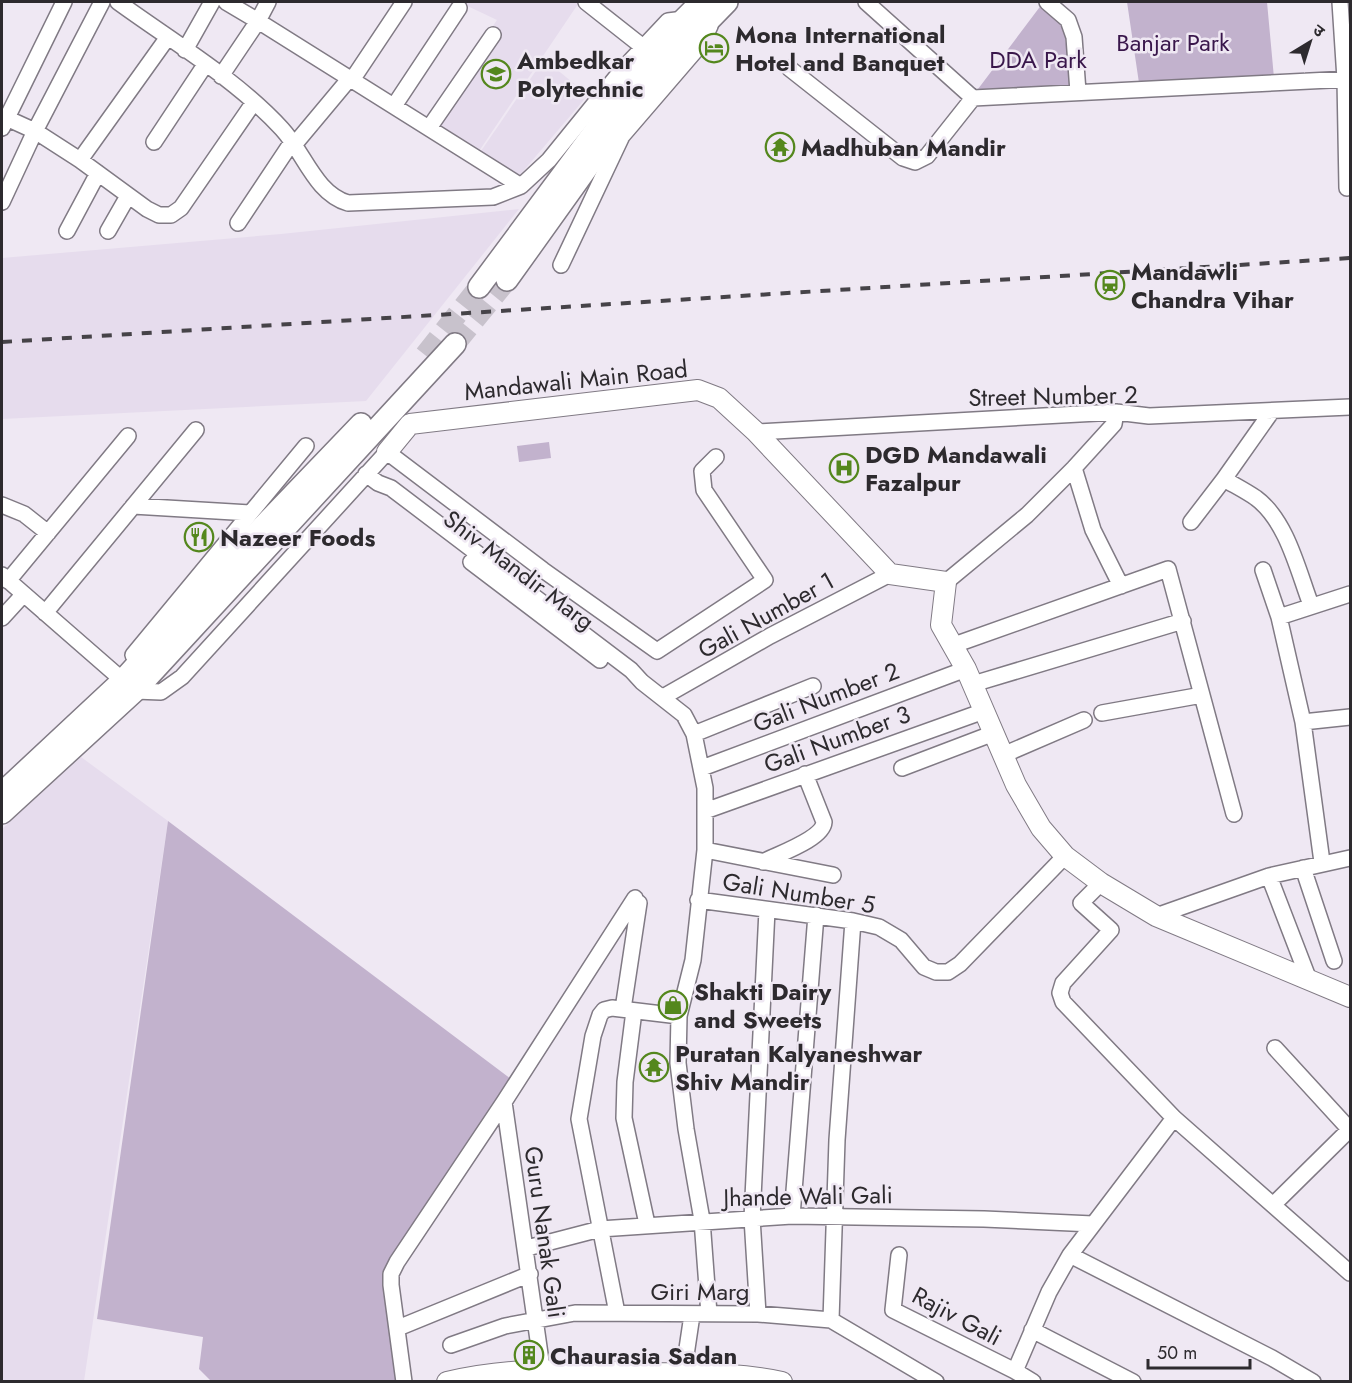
<svg xmlns="http://www.w3.org/2000/svg" width="1352" height="1383" font-family="Jost,'Noto Sans Devanagari',sans-serif">
	<rect width="100%" height="100%" fill="#efe8f3"/>
	<!-- built -->
	<path fill="#e6dced" d="M459 2H575L578 4 471 163 424 129 497 20Z
		M544 59 588 95 519 176 481 151Z
		M519 209 366 401 2 419V258L281 234Z
		M81 757 168 821 84 1381H2V829Z"/>
	<!-- green -->
	<path fill="#c2b2cd" d="M1127 2H1267L1274 78 1139 83Z
		M1042 4 1063 22 1072 88 975 93Z
		M549 442 551 458 519 462 517 446Z
		M168 821 511 1079 382 1273 401 1381H211L199 1369 203 1337 97 1319Z"/>
	<g fill="none" stroke-linecap="round" stroke-linejoin="round">
		<!-- secondary-tunnel -->
		<path stroke="#c8c2cc" stroke-width="21" stroke-dasharray="21 10" stroke-linecap="butt" d="M455 344 507 280
			M425 355 479 287"/>
		<!-- minor casing -->
		<g stroke="#807a84" stroke-width="18">
			<path id="minor" d="M118 2C173 42 236 79 282 129 305 154 315 193 348 203L493 197 521 186 549 160 622 70 668 21 684 19
				M226 2 258 21 268 2
				M586 2 643 47
				M1047 2 1068 20 1074 37 1078 92
				M1340 2 1345 79 1347 188
				M185 50 212 2
				M789 68 903 158 915 162 927 156 973 98 866 2
				M221 76 258 21 521 186
				M352 80 404 2
				M973 98 1350 79
				M394 106 459 8
				M2 116 35 131 80 160 147 209 159 215H171L181 208 254 102
				M2 128 64 2
				M429 128 493 35
				M154 142 205 65
				M294 145 350 78
				M80 160 168 37
				M2 202 35 131 102 2
				M238 223 292 142
				M67 231 98 173
				M108 231 128 196
				M561 265 622 136 702 43 710 26
				M756 432 1116 412 1149 416 1350 407
				M1074 468 1093 530 1121 586
				M366 474 378 483 391 488 631 670 642 682 684 715 694 734 705 788V850L693 960 679 1016 678 1063 686 1129 702 1220 709 1314
				M1224 479 1272 411
				M2 505 24 514 48 533
				M133 506 250 513
				M1191 522 1224 479C1234 485 1246 491 1256 498 1287 521 1298 571 1311 605
				M471 562 600 660
				M1263 570 1279 617 1350 594
				M2 575 135 691 161 692 182 677 387 452 543 570 657 651 765 580 704 490 702 471 716 457
				M8 581 128 436
				M946 582 1027 515 1074 468 1114 424 1116 412
				M45 613 196 430
				M1279 617 1303 722 1322 862
				M2 618 23 595
				M954 645 1168 569 1234 814
				M133 655 306 446
				M973 684 1183 621
				M663 697 770 636 890 574
				M1102 713 1202 695
				M1303 722 1350 717
				M694 734 813 686
				M1003 755 1084 720
				M702 768 966 669
				M902 768 994 733
				M705 811 984 711
				M705 850 833 875
				M763 862C778 854 823 839 824 822L805 774
				M1303 868 1334 961
				M1269 876 1309 980
				M1101 883 1081 903 1111 930 1063 983 1060 993 1063 1002 1174 1118 1350 1273
				M698 900 853 921 879 927 901 940 924 967 936 972H948L960 964 1065 856
				M1156 916 1269 876 1350 858
				M623 1009 639 903
				M634 1011 625 1082 624 1118 647 1224
				M1275 1048 1350 1130
				M504 1102 542 1368
				M1274 1204 1350 1129
				M792 1216 816 915
				M527 1248 600 1229 792 1216 984 1219 1093 1224
				M899 1255 893 1310 1015 1371
				M1070 1255 1272 1358 1313 1382
				M617 1313 579 1119 593 1036 600 1015 604 1010 612 1008 679 1016
				M758 1314 752 1218 767 910
				M831 1320 837 1140 853 921
				M398 1328 530 1274
				M1032 1330 1133 1382
				M451 1345 505 1326 575 1313 758 1314 831 1320 936 1382
				M404 1382 391 1285V1274L397 1262 504 1102 635 898
				M682 1382 692 1315
				M1033 1382 1015 1371 1049 1292 1070 1255 1174 1118"/>
		</g>
		<!-- tertiary casing -->
		<g stroke="#807a84" stroke-width="22">
			<path id="tertiary" d="M387 452 410 424 698 390 719 398 756 432 890 574 946 582 941 625 966 669 1016 785 1041 828 1065 856 1101 883 1156 916 1350 997
				M447 1382C520 1365 576 1371 649 1373 697 1374 734 1372 782 1382"/>
		</g>
		<!-- secondary casing -->
		<g stroke="#807a84" stroke-width="24">
			<path id="secondary" d="M507 280 625 115 687 43 727 2
				M479 287 609 112 684 19 701 2
				M2 793 122 681 242 548 361 424
				M2 813 135 691 455 344"/>
		</g>
		<!-- minor -->
		<use href="#minor" stroke="#fff" stroke-width="15"/>
		<!-- tertiary -->
		<use href="#tertiary" stroke="#fff" stroke-width="20"/>
		<!-- secondary -->
		<use href="#secondary" stroke="#fff" stroke-width="21"/>
		<!-- rail -->
		<path stroke="#464348" stroke-width="4" stroke-dasharray="10 10" stroke-linecap="butt" d="M2 342 1350 258"/>
	</g>
	<!-- icons -->
	<defs>
		<g id="hotel-ring" transform="scale(1.5)"><circle r="9.5" fill="#efe8f3" stroke="#54871d" stroke-width="1.5"/><path d="M-6-4.5h1.5V1H6V5H4.5V3h-9V5H-6ZM-4 0a1.8 1.8 0 1 1 3.6 0ZM.5 0V-2.5h3Q6-2.5 6 0Z" fill="#54871d"/></g>
		<g id="university-ring" transform="scale(1.5)"><circle r="9.5" fill="#efe8f3" stroke="#54871d" stroke-width="1.5"/><path d="M0-5L7-2L0 1L-7-2ZM-4 1L0 2.5L4 1V4Q0 6-4 4Z" fill="#54871d"/></g>
		<g id="temple-ring" transform="scale(1.5)"><circle r="9.5" fill="#efe8f3" stroke="#54871d" stroke-width="1.5"/><path d="M0-6L5-2H3V0L6.5 2.5H4V6H1.5V3h-3V6H-4V2.5H-6.5L-3 0V-2H-5Z" fill="#54871d"/></g>
		<g id="station-ring" transform="scale(1.5)"><circle r="9.5" fill="#efe8f3" stroke="#54871d" stroke-width="1.5"/><path d="M-3-6H3Q5-6 5-4V2Q5 4 3 4L4.5 6H3L1.5 4h-3L-3 6H-4.5L-3 4Q-5 4-5 2V-4Q-5-6-3-6ZM-3.5-4v3h7v-3ZM-3.5 1v1.5H-2V1ZM2 1v1.5H3.5V1Z" fill="#54871d"/></g>
		<g id="hospital-ring" transform="scale(1.5)"><circle r="9.5" fill="#efe8f3" stroke="#54871d" stroke-width="1.5"/><path d="M-5-5h3v3.5h4V-5h3V5h-3V1.5h-4V5h-3Z" fill="#54871d"/></g>
		<g id="restaurant-ring" transform="scale(1.5)"><circle r="9.5" fill="#efe8f3" stroke="#54871d" stroke-width="1.5"/><path d="M-5-6h1v4h1v-4h1v4h1v-4h1v5L-1.5 .5V6h-2V.5L-5-1ZM5-6V6H3V1.5H1.5Q1.5-4 5-6Z" fill="#54871d"/></g>
		<g id="shop-ring" transform="scale(1.5)"><circle r="9.5" fill="#efe8f3" stroke="#54871d" stroke-width="1.5"/><path d="M-5-2.5h2.3a2.7 3.5 0 0 1 5.4 0H5L5.5 6h-11ZM-1.5-2.5h3a1.5 2.3 0 0 0-3 0Z" fill="#54871d"/></g>
		<g id="building-ring" transform="scale(1.5)"><circle r="9.5" fill="#efe8f3" stroke="#54871d" stroke-width="1.5"/><path d="M-4-6H4V6H1V3H-1V6H-4ZM-2.5-4.3h1.7v1.8h-1.7ZM.8-4.3h1.7v1.8H.8ZM-2.5-1h1.7V.8h-1.7ZM.8-1h1.7V.8H.8Z" fill="#54871d"/></g>
	</defs>
	<g fill-rule="evenodd">
		<use href="#hotel-ring" x="714" y="48"/>
		<use href="#university-ring" x="496" y="74"/>
		<use href="#temple-ring" x="780" y="147"/>
		<use href="#station-ring" x="1110" y="285"/>
		<use href="#hospital-ring" x="844" y="468"/>
		<use href="#restaurant-ring" x="199" y="537"/>
		<use href="#shop-ring" x="673" y="1005"/>
		<use href="#temple-ring" x="654" y="1067"/>
		<use href="#building-ring" x="529" y="1355"/>
	</g>
	<g text-anchor="middle" dominant-baseline="central" stroke-width="5" stroke-linejoin="round" paint-order="stroke">
		<!-- poi labels -->
		<g font-size="24" font-weight="bold" fill="#2d2a2e" stroke="#efe8f3" text-anchor="start">
			<text x="735" y="34">Mona International<tspan x="735" dy="28">Hotel and Banquet</tspan></text>
			<text x="517" y="60">Ambedkar<tspan x="517" dy="28">Polytechnic</tspan></text>
			<text x="801" y="147">Madhuban Mandir</text>
			<text x="1131" y="271">Mandawli<tspan x="1131" dy="28">Chandra Vihar</tspan></text>
			<text x="865" y="454">DGD Mandawali<tspan x="865" dy="28">Fazalpur</tspan></text>
			<text x="220" y="537">Nazeer Foods</text>
			<text x="694" y="991">Shakti Dairy<tspan x="694" dy="28">and Sweets</tspan></text>
			<text x="675" y="1053">Puratan Kalyaneshwar<tspan x="675" dy="28">Shiv Mandir</tspan></text>
			<text x="550" y="1355">Chaurasia Sadan</text>
		</g>
		<!-- park labels -->
		<g font-size="24" fill="#39164b" stroke="#efe8f3">
			<text x="1173" y="42">Banjar Park</text>
			<text x="1038" y="59">DDA Park</text>
		</g>
		<!-- street labels -->
		<g font-size="24" fill="#2d2a2e" stroke="#efe8f3">
			<text transform="translate(576 380) rotate(-6)">Mandawali Main Road</text>
			<text transform="translate(1053 396) rotate(-1)">Street Number 2</text>
			<text transform="translate(519 570) rotate(37)">Shiv Mandir Marg</text>
			<text transform="translate(766 615) rotate(-29)">Gali Number 1</text>
			<text transform="translate(826 697) rotate(-21)">Gali Number 2</text>
			<text transform="translate(837 739) rotate(-20)">Gali Number 3</text>
			<text transform="translate(799 893) rotate(9)">Gali Number 5</text>
			<text transform="translate(808 1196) rotate(-1)">Jhande Wali Gali</text>
			<text transform="translate(545 1232) rotate(82)">Guru Nanak Gali</text>
			<text x="700" y="1291">Giri Marg</text>
			<text transform="translate(957 1316) rotate(28)">Rajiv Gali</text>
		</g>
	</g>
	<!-- border -->
	<rect width="1352" height="1383" fill="none" stroke="#2d2a2e" stroke-width="6"/>
	<!-- north arrow -->
	<g transform="translate(1310 42) rotate(38)" stroke="#efe8f3" stroke-width="4.5" paint-order="stroke">
	<path d="M0-4.5L10 22L0 15L-10 22Z" fill="#2d2a2e"/>
	<text y="-9" font-size="16" font-weight="bold" text-anchor="middle" fill="#2d2a2e">उ</text>
	</g>
	<!-- scale -->
	<path d="M1148 1359v9h102v-9" fill="none" stroke="#2d2a2e" stroke-width="3"/>
	<text x="1157" y="1359" font-size="18" fill="#2d2a2e" stroke="#efe8f3" stroke-width="4.5" paint-order="stroke">50 m</text>
</svg>
